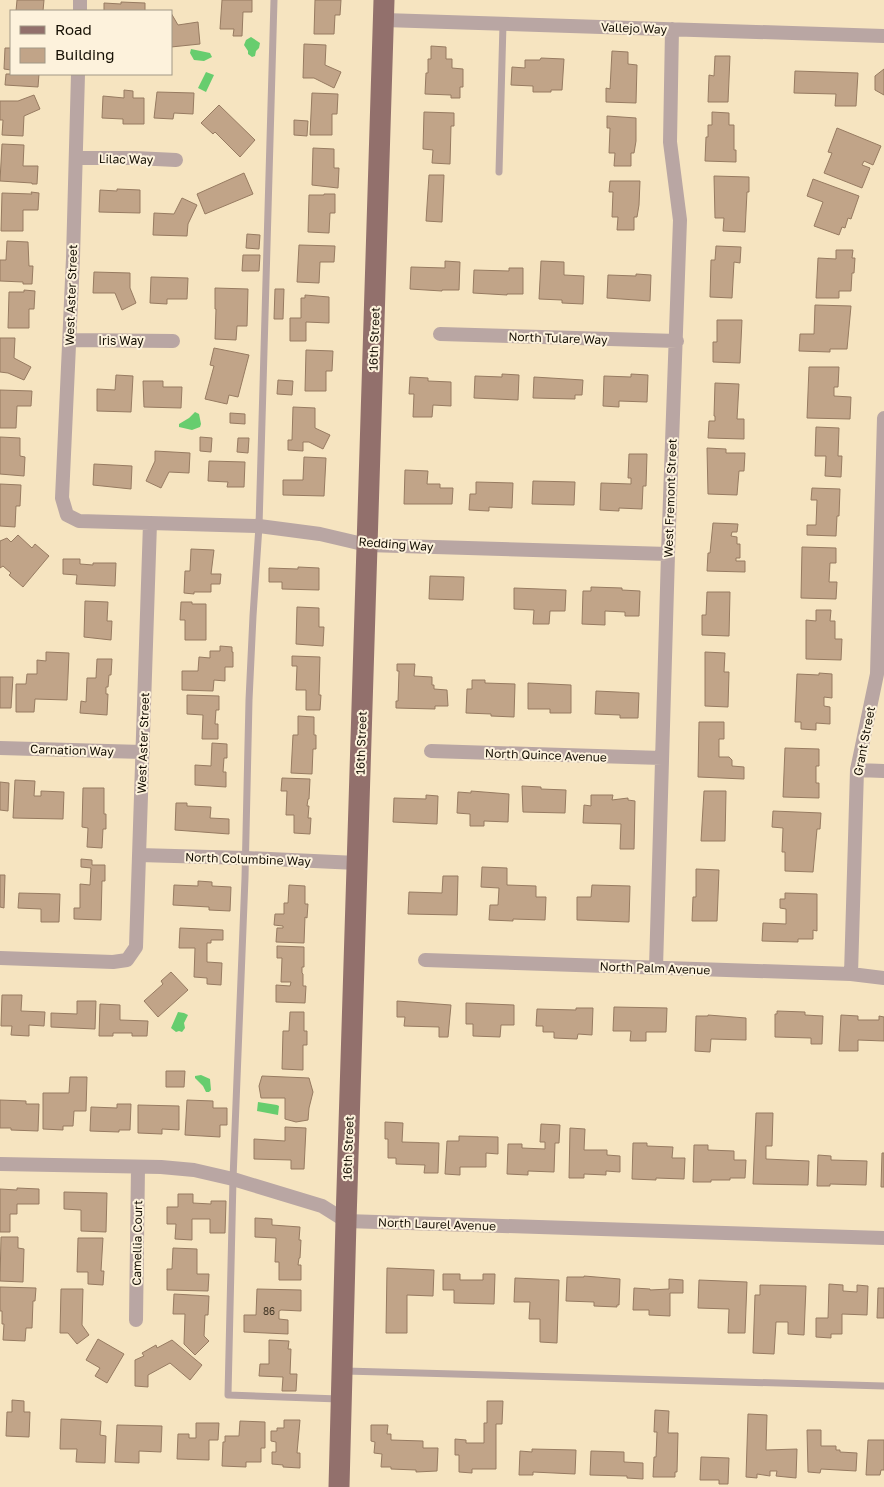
<svg xmlns="http://www.w3.org/2000/svg" width="884" height="1487" font-family="'Golos Text',sans-serif">
	<rect width="100%" height="100%" fill="#f6e4c0"/>
	<!-- water -->
	<path fill="#67cd6e" d="M251 37 260 43 259 48 256 51 255 56 252 57 248 54V51L244 45 246 40Z
		M191 49 210 53 212 57 204 61 194 60 190 53Z
		M206 72 214 75 206 92 198 88Z
		M195 412 199 414 201 424 200 427 192 430 179 427V424L189 418Z
		M178 1012 184 1013 188 1015 184 1023 185 1028 182 1032 179 1031 176 1032 171 1028Z
		M201 1075 210 1079 211 1090 209 1092H206L203 1086 195 1078V1076Z
		M258 1102 277 1105 279 1106 278 1115 257 1111Z"/>
	<!-- building -->
	<path fill="#c1a488" stroke="#977b61" d="M17 0H44L43 11H16Z
		M222 0H252V12H243L242 36H233L234 29H220Z
		M315 0H341L340 15H335L334 34H314Z
		M121 2 145 3V11H104V3L121 4Z
		M171 13 178 25 198 22 200 44 171 47Z
		M304 44 326 45 325 65 341 72 334 88 314 78H303Z
		M431 46 446 47V59H452V68L463 69V87H460V98H451V95L425 94 426 73H428V59H431Z
		M5 48H11V70L4 69Z
		M612 51 628 52V64L637 65 636 103 606 102V88L610 89Z
		M715 56H730L728 102H708L709 75 714 76Z
		M541 58 564 59 562 90H551V92H533V86L511 85 512 67 525 68V60H540Z
		M884 69V95L875 90V76Z
		M795 71 858 73 856 106H835L836 94 794 93Z
		M6 74H39L38 87 5 85Z
		M124 90 133 91V98H144V124H123V119L102 118 103 96 124 98Z
		M157 92 194 93 193 114 174 113 173 119 154 118Z
		M312 93 338 94 337 114H332V135H310Z
		M34 95 40 109 24 116 23 136 2 135 3 120H0V101H18Z
		M219 105 255 140 240 157 215 132 213 134 201 123Z
		M424 112 454 113V126H451L450 164 432 163 433 150 423 149Z
		M712 112 729 113V125H734V150H736V162L705 161 706 137H708V125H712Z
		M607 116 636 118V141L634 153H631V166H614L615 153H609L610 128H607Z
		M294 120 308 121 307 136 294 135Z
		M837 128 881 146 873 165 864 161 862 165 870 168 862 188 824 173 832 153 828 152Z
		M2 144 24 145 23 166H38L37 184H32V183L0 181Z
		M313 148 334 149V168H339L338 188 312 185Z
		M244 173 253 194 205 214 197 194Z
		M429 175H444L442 222 426 221Z
		M714 176 749 177V192H747L745 232 723 231 724 218H715Z
		M813 179 859 196 851 219 848 218 845 228 842 227 839 235 814 226 823 202 807 196Z
		M610 181H640L639 205 637 217H634V230H617L618 217H612L613 192H609Z
		M117 189 140 190V213L99 212 100 190 117 191Z
		M31 192 39 193 38 210H23V231H1L2 193 32 194Z
		M324 194H335V213H330L329 233 308 232 309 195H324Z
		M182 198 197 205 188 224 187 236 153 235 154 213 174 214Z
		M247 234 260 235 259 249 246 248Z
		M7 241 28 242 29 266H33L32 284H23V282L0 281V260H6Z
		M299 245 335 246 334 262H320L319 283 297 282Z
		M716 246 741 247 740 263 734 262 732 298 710 297 711 260H715Z
		M836 250H853L852 258H855L854 273H852L851 291H839V298H816L818 258 836 259Z
		M243 255H260L259 271H242Z
		M445 261 460 262 459 290H442V291L410 289 411 267 445 268Z
		M541 261 564 262V275L584 276 583 304 562 303V300L539 299Z
		M509 268H523V294H507V295L473 293 474 270 509 271Z
		M94 272 130 273V288L136 303 122 310 115 293H93Z
		M636 274 651 275 650 301 607 298 608 275 636 276Z
		M151 277 188 278 187 299H167V304L150 303Z
		M215 288 248 289 247 326H237L236 340 215 339 216 309H215Z
		M275 289H284L283 319H274Z
		M24 290 35 291 34 309H29V328H8L9 292H24Z
		M305 295 329 297V323L306 322V341H290V318H301V298H305Z
		M815 305 851 306 847 349H830V352L799 351 800 334H814Z
		M717 320H742L740 363 713 362V342H717Z
		M0 338H15L14 358 31 367 24 380 8 373 0 372Z
		M214 348 249 355 238 397 229 395 227 404 205 399 214 366 210 365Z
		M306 350 333 351 332 371H326V391H305Z
		M809 367H839L838 387H834V396L851 397 850 419 807 418Z
		M502 374 519 375 518 400 474 398 475 376 502 377Z
		M631 374 648 375 647 402 619 401V407L603 406 604 376 631 377Z
		M116 375 133 376 131 412 97 411V389L115 390Z
		M410 377 428 378V381L451 382V406L433 405 432 417H413L414 394H409Z
		M534 377 583 380 582 395H575V399L533 398Z
		M278 380 293 381 292 395 277 394Z
		M143 381H163V387H182L181 408 144 407Z
		M715 383 739 384 737 419H744V439L708 438 709 421H715V416H714Z
		M0 390 32 391 31 406H17L16 428H0Z
		M293 407 315 408V428L330 435 323 449 309 442H303V451L288 450V440H292Z
		M230 413 245 414V424L230 423Z
		M816 427 839 428 838 456H842L841 477 825 476 826 456H815Z
		M0 437 20 438V456L25 457 24 476 0 474Z
		M200 437 212 438 211 452 200 451Z
		M238 438H249L248 453 237 452Z
		M707 448 726 449V453H745L744 471H739L737 495 708 494Z
		M155 451 190 453 189 473 169 472 161 488 146 481 155 461Z
		M629 454H647L646 486H643L642 509 619 508V511L600 510 601 483 631 484V478H628Z
		M304 457 326 458 324 496 283 495V480H303Z
		M209 461 245 462 244 487H227L228 482 208 481Z
		M94 464 132 466 131 489 93 485Z
		M405 470 428 471 427 484H440V488H453L452 504H404Z
		M533 481 575 482 574 505 532 504Z
		M476 482 513 483 512 508 489 507V511L469 510 470 494H476Z
		M0 484 21 485 20 506H16L15 527 0 526Z
		M812 488 840 489 839 516H837L836 536 807 535V525H816L817 500H811Z
		M713 523 738 524 737 532H732L731 536 737 537V544H740V558H736V561H745V572L707 571 708 553H710Z
		M18 535 32 548 35 544 49 556 23 587 9 575 11 573 3 566 0 568V541L7 538 11 542Z
		M802 547 836 548V563H830L829 582H837L836 599 801 598Z
		M191 549 214 550 211 574H221L220 584H211V592H194V594L184 593 185 571H190Z
		M63 559H80V564L93 565V563H116L115 586 76 584 77 575 63 574Z
		M298 567 319 568V590L282 589V582H269V568L298 569Z
		M430 576 464 577 463 600 429 599Z
		M591 587 622 588V590L640 591 639 616H625V612L605 611V625L582 624 583 591H591Z
		M514 588 566 590 565 611H550L549 624H533L534 610 514 609Z
		M707 592H730L729 636 702 635V615H706Z
		M85 601 108 602 107 621H112L111 640 84 637Z
		M181 602H192V604H206V640H185V620H180Z
		M297 607 319 608V627H324L323 646 296 644Z
		M816 610H831L830 621H835V639H842L841 660 806 659V620L816 621Z
		M220 646 232 647V652H233V667H225V681L214 680 213 691 182 690V671H198L199 657 210 658V651H220Z
		M46 652 69 653 67 700 35 699 34 712H16V684H26L27 674H37V660L46 661Z
		M705 652 725 653 724 672H729L728 707 705 706Z
		M292 656 320 657 319 695H321L320 710H306V690H296L297 666H292Z
		M97 659H112L111 675H109L108 687H106V694H108L107 715 80 713 81 701 86 702 87 678H96Z
		M397 664H415L414 676 432 677V685H434V689L447 690 448 706H435V709L396 708V701H398L399 671H397Z
		M819 673 832 674V698L824 697V706L830 707V724L816 723V730L801 729V722H795L797 674 819 675Z
		M0 677H13L11 708H0Z
		M472 680H485V683L515 684 514 717 491 716V714L466 713 467 689H472Z
		M528 683 571 685V713H550V709H528Z
		M596 691 639 693 638 718H620V715L595 714Z
		M187 695 219 696V710H216L215 724H218V739H202L203 715 187 714Z
		M298 716 314 717V735H316V749H313L312 774 291 773 293 735H298Z
		M699 722H724V739H719V757H729L732 760V766L744 767V779L698 777Z
		M212 743 227 744V758H224L223 772H226V787L195 785V765L211 766Z
		M785 748 819 749V766H816V783H819V798L783 797Z
		M282 778 310 779 309 799H308L307 806H309L308 818H311L310 834 294 833V815H286L287 791H281Z
		M15 780 35 781 34 796H41V791L64 792 63 819 13 818Z
		M0 782 9 783 8 811 0 810Z
		M522 786 541 787V789L566 790 565 813 523 812Z
		M83 788H104V814H106V829H103L102 848 87 847 88 828 82 827Z
		M471 791 509 794 508 822 484 821V826H470V814L457 813 458 792 471 793Z
		M704 791H726L725 841H701Z
		M426 795 438 796 437 824 393 822 394 798 426 799Z
		M591 795H613L612 800 628 798V800L635 801 634 849H620L621 824 583 823 584 805 591 806Z
		M176 803H187V806L211 807 210 818 229 819V834L175 830Z
		M773 811 821 813 820 829H817L813 872 785 871V852H782L783 828 772 827Z
		M81 859 92 860V865H105V881H102L101 920 74 919V908H80V884L90 885 91 868 81 867Z
		M482 867 507 868V885L536 886V897H546L545 920 513 919V921L489 920 490 905H498L499 888 481 887Z
		M696 869 719 870 717 921H692L693 897H696Z
		M0 875H5L4 908 0 907Z
		M443 876H458L457 915 408 914 409 892 442 893Z
		M198 881 212 882V886L231 887 230 911 209 910V907L173 905 174 885 198 886Z
		M289 885 305 886V904H308L307 918 305 917 304 943 276 942 277 928H283V926L274 925 275 914H284V903H288Z
		M592 885 630 886 629 922 577 920V897H591Z
		M19 893 60 894 59 922H41V909L18 908Z
		M785 893 817 894V931L813 930V939H798V942L762 941 763 923 786 924V909L780 908V899H785Z
		M180 928 223 930V940H211V943H207V962L222 963 221 985 207 984V978L194 977 195 948H179Z
		M277 946 304 947V967H302V973L303 974V986H306L305 1003 276 1002V985L290 986 291 982H281L282 958H277Z
		M171 972 188 990 158 1017 144 1001 163 984 161 981Z
		M2 995H22L21 1011 45 1012 44 1026 29 1025V1036L11 1035 12 1026H1Z
		M77 1001H96L95 1029 51 1027V1013L77 1014Z
		M397 1001 451 1005 448 1037H439V1027L404 1026 405 1017H397Z
		M466 1003 514 1005V1025H501L500 1037 473 1036V1024H466Z
		M100 1004 120 1005V1020L148 1021 147 1036H132V1033H113V1036H99Z
		M614 1007 667 1008 666 1032H646V1041H630L631 1031H613Z
		M576 1008H593L592 1035 578 1034 577 1039 554 1038V1032H543V1026H536L537 1009 576 1010Z
		M777 1011 805 1012V1015L823 1016 822 1044H811V1038L775 1037V1014H777Z
		M290 1012H304V1031H307V1045H303V1070L282 1069 283 1031H289Z
		M708 1015 746 1018V1040L711 1039 710 1052 695 1051 696 1016H708Z
		M841 1015 858 1016V1020H879V1016L884 1017V1041L858 1040V1051H839Z
		M166 1071H185L184 1087H166Z
		M262 1076 309 1078 313 1092 309 1108 308 1120 296 1122 285 1119V1098H261L259 1086Z
		M70 1077H87L86 1111H74L73 1126H63V1130L43 1129V1093H69Z
		M0 1100 26 1101V1104H39L38 1131 11 1130V1128H0Z
		M187 1100 213 1101V1108H227V1125H220V1137L185 1135Z
		M117 1104H131L130 1130H119V1132L90 1131 91 1107 117 1108Z
		M138 1105 179 1106V1130L162 1129V1134L138 1133Z
		M756 1113H773L772 1146H766V1159L809 1161 808 1185 753 1184Z
		M385 1122 403 1123 402 1142 439 1143 438 1173H424L425 1165 396 1164V1158H388V1139H385Z
		M541 1124 560 1125 559 1143H555L554 1172 528 1171V1175L507 1174 508 1144H522V1148L545 1149V1142H540Z
		M285 1127 306 1128 304 1169H291V1160L254 1159V1139L285 1141Z
		M570 1128 585 1129 584 1150H607V1155L620 1156V1172L606 1171V1175L584 1174V1178H569Z
		M459 1136 498 1137V1154L486 1153V1167H460V1175L445 1174 447 1141H459Z
		M633 1143H647V1146L673 1147 672 1158H685L684 1179 656 1178V1180L632 1179Z
		M694 1145H708V1150L734 1151V1160H746L745 1178H730V1180H711V1182H693Z
		M882 1153H884V1187H881Z
		M818 1155 831 1156V1160L867 1161 866 1185 830 1184V1186H817Z
		M17 1188 39 1189V1204H17V1214H10V1232H0V1189L17 1190Z
		M64 1192 107 1193 106 1232 81 1231V1210L64 1209Z
		M178 1194H193V1203L211 1204V1201H226L225 1233H210V1219H192V1240L175 1239 176 1224H167V1207H178Z
		M255 1218 272 1219V1225L300 1227 299 1240H301L300 1258H299L298 1265H301V1280H279V1262H275L276 1238 255 1237Z
		M1 1237H18V1248L24 1249 23 1282 0 1281Z
		M78 1238H103L101 1271H104L103 1285 88 1284V1272H77Z
		M173 1248 197 1249V1274H209L208 1291 167 1290V1269H172Z
		M387 1268 434 1270 433 1296 407 1295V1333H386Z
		M443 1274H460V1280H483V1274H495L494 1304 454 1303V1290H443Z
		M584 1276 620 1279 619 1305H617V1307L594 1306V1302L566 1301 567 1277H584Z
		M515 1278 559 1280 557 1343 540 1342V1319H529L530 1302H514Z
		M669 1279 683 1280V1293H670V1316L649 1315V1310H633L634 1288 650 1289V1290L669 1289Z
		M699 1280 747 1282 745 1333H728L729 1309 698 1308Z
		M829 1284 843 1285V1291L857 1292V1285L868 1286 867 1315 842 1314V1334H831V1338L816 1337V1318H828Z
		M760 1285 806 1286 804 1335 788 1334V1322H776L774 1354 753 1353 755 1295H760Z
		M0 1287 36 1288 35 1301H33L32 1328H26L25 1341 3 1340 4 1324H2V1311H0Z
		M878 1288H884V1318H877Z
		M61 1289H83L82 1325 89 1335 77 1344 68 1333H60Z
		M257 1289 301 1290V1311L281 1310 279 1311V1319L288 1320V1334L244 1332V1315H256Z
		M174 1294 209 1296 208 1315H205L204 1336 209 1341 195 1355 184 1344 185 1314H173Z
		M98 1339 124 1354 107 1383 95 1376 100 1368 86 1360Z
		M172 1340 202 1365 190 1380 170 1363 148 1375V1387L135 1386V1360L144 1356 142 1353 156 1345 157 1348Z
		M269 1340 289 1341 288 1349H291L290 1374H297L296 1391H282L283 1377 259 1376 260 1364H269Z
		M12 1400 24 1401V1412H30L29 1437 6 1436 7 1412H12Z
		M487 1401H503L502 1424H496V1469H472V1473L459 1472V1455H455V1439L466 1440V1443H484V1423H487Z
		M655 1410 669 1411 668 1433H678L677 1472H675V1477H653L654 1457H656L657 1432H654Z
		M748 1414 767 1415 766 1450 797 1449 796 1478 776 1476 777 1471H770V1476L757 1474V1478L746 1477Z
		M61 1419 101 1421 100 1435 106 1436 105 1463 76 1462 77 1449H60Z
		M284 1420H300L297 1453H300V1468L283 1467V1465L272 1464V1452H276V1442L271 1441V1431H277V1428H284Z
		M240 1421 265 1422V1448H261V1462H246V1467L222 1466 223 1442H225V1436H239Z
		M196 1423H219L218 1440H209V1460L177 1459 178 1434H189V1438H196Z
		M117 1425 162 1426 161 1452 139 1451V1463L115 1462Z
		M371 1425H388L387 1434H391V1440L423 1441V1448H438L437 1471 416 1472V1470L391 1469V1467H381L382 1454 374 1453 375 1442 371 1441Z
		M807 1430H821V1446H836V1450H840V1452L857 1453 856 1471 821 1469 820 1473 808 1472Z
		M868 1440H884V1470H881L880 1475H866Z
		M532 1449 576 1450 575 1474 533 1472V1475H519L520 1451 532 1452Z
		M591 1451 624 1452V1462L643 1463V1479L627 1478V1476L590 1475Z
		M701 1457 729 1458 728 1484H719V1480H700Z"/>
	<g fill="none" stroke-linecap="round" stroke-linejoin="round">
		<!-- service -->
		<path stroke="#b9a6a3" stroke-width="7" d="M274 0 259 526 253 616 249 700 245 878 233 1179 228 1395 339 1399
			M499 172 503 24
			M345 1371 884 1386"/>
		<!-- minor -->
		<path stroke="#b9a6a3" stroke-width="14" d="M80 11V0
			M384 20 884 36
			M78 74 73 258 62 498 67 515 79 521 259 526 320 534 367 545 668 554
			M76 158H135L176 160
			M440 334 677 341
			M69 340 173 341
			M0 748 143 752
			M431 751 662 758
			M857 770 884 771
			M139 855 246 858 357 863
			M0 958 113 962 127 960 136 947 150 523
			M425 960 851 974 884 978
			M656 968 668 554 680 220 670 142 672 29
			M851 974 857 770 877 674 884 418
			M0 1164 161 1167 194 1170 233 1179 322 1206 346 1221 884 1238
			M136 1320 138 1167"/>
		<!-- primary -->
		<path stroke="#92706c" stroke-width="21" d="M339 1487 346 1221 384 0"/>
	</g>
	<g text-anchor="middle" dominant-baseline="central" stroke-width="4" stroke-linejoin="round" paint-order="stroke">
		<!-- number labels -->
		<g font-size="10" fill="#413525">
			<text x="269" y="1311">86</text>
		</g>
		<!-- street labels -->
		<g font-size="12" fill="#161004" stroke="#fdf2dc">
			<text transform="translate(634 28) rotate(2)">Vallejo Way</text>
			<text transform="translate(126 159) rotate(1)">Lilac Way</text>
			<text transform="translate(71 295) rotate(-88)">West Aster Street</text>
			<text transform="translate(558 338) rotate(2)">North Tulare Way</text>
			<text transform="translate(374 339) rotate(-88)">16th Street</text>
			<text x="121" y="340">Iris Way</text>
			<text transform="translate(670 498) rotate(-88)">West Fremont Street</text>
			<text transform="translate(396 544) rotate(4)">Redding Way</text>
			<text transform="translate(864 741) rotate(-79)">Grant Street</text>
			<text transform="translate(143 743) rotate(-88)">West Aster Street</text>
			<text transform="translate(361 743) rotate(-88)">16th Street</text>
			<text transform="translate(72 750) rotate(2)">Carnation Way</text>
			<text transform="translate(546 755) rotate(2)">North Quince Avenue</text>
			<text transform="translate(248 859) rotate(2)">North Columbine Way</text>
			<text transform="translate(655 968) rotate(2)">North Palm Avenue</text>
			<text transform="translate(348 1148) rotate(-88)">16th Street</text>
			<text transform="translate(437 1224) rotate(2)">North Laurel Avenue</text>
			<text transform="translate(137 1243) rotate(-89)">Camellia Court</text>
		</g>
	</g>
	<!-- legend -->
	<rect x="10" y="10" width="162" height="65" fill="#fdf2dc" stroke="#a19886"/>
	<rect x="20" y="26" width="25" height="8" fill="#92706c" stroke="#a19886"/>
	<text x="55" y="35" font-size="15" fill="#161004">Road</text>
	<rect x="20" y="48" width="25" height="15" fill="#c1a488" stroke="#a19886"/>
	<text x="55" y="60" font-size="15" fill="#161004">Building</text>
</svg>
